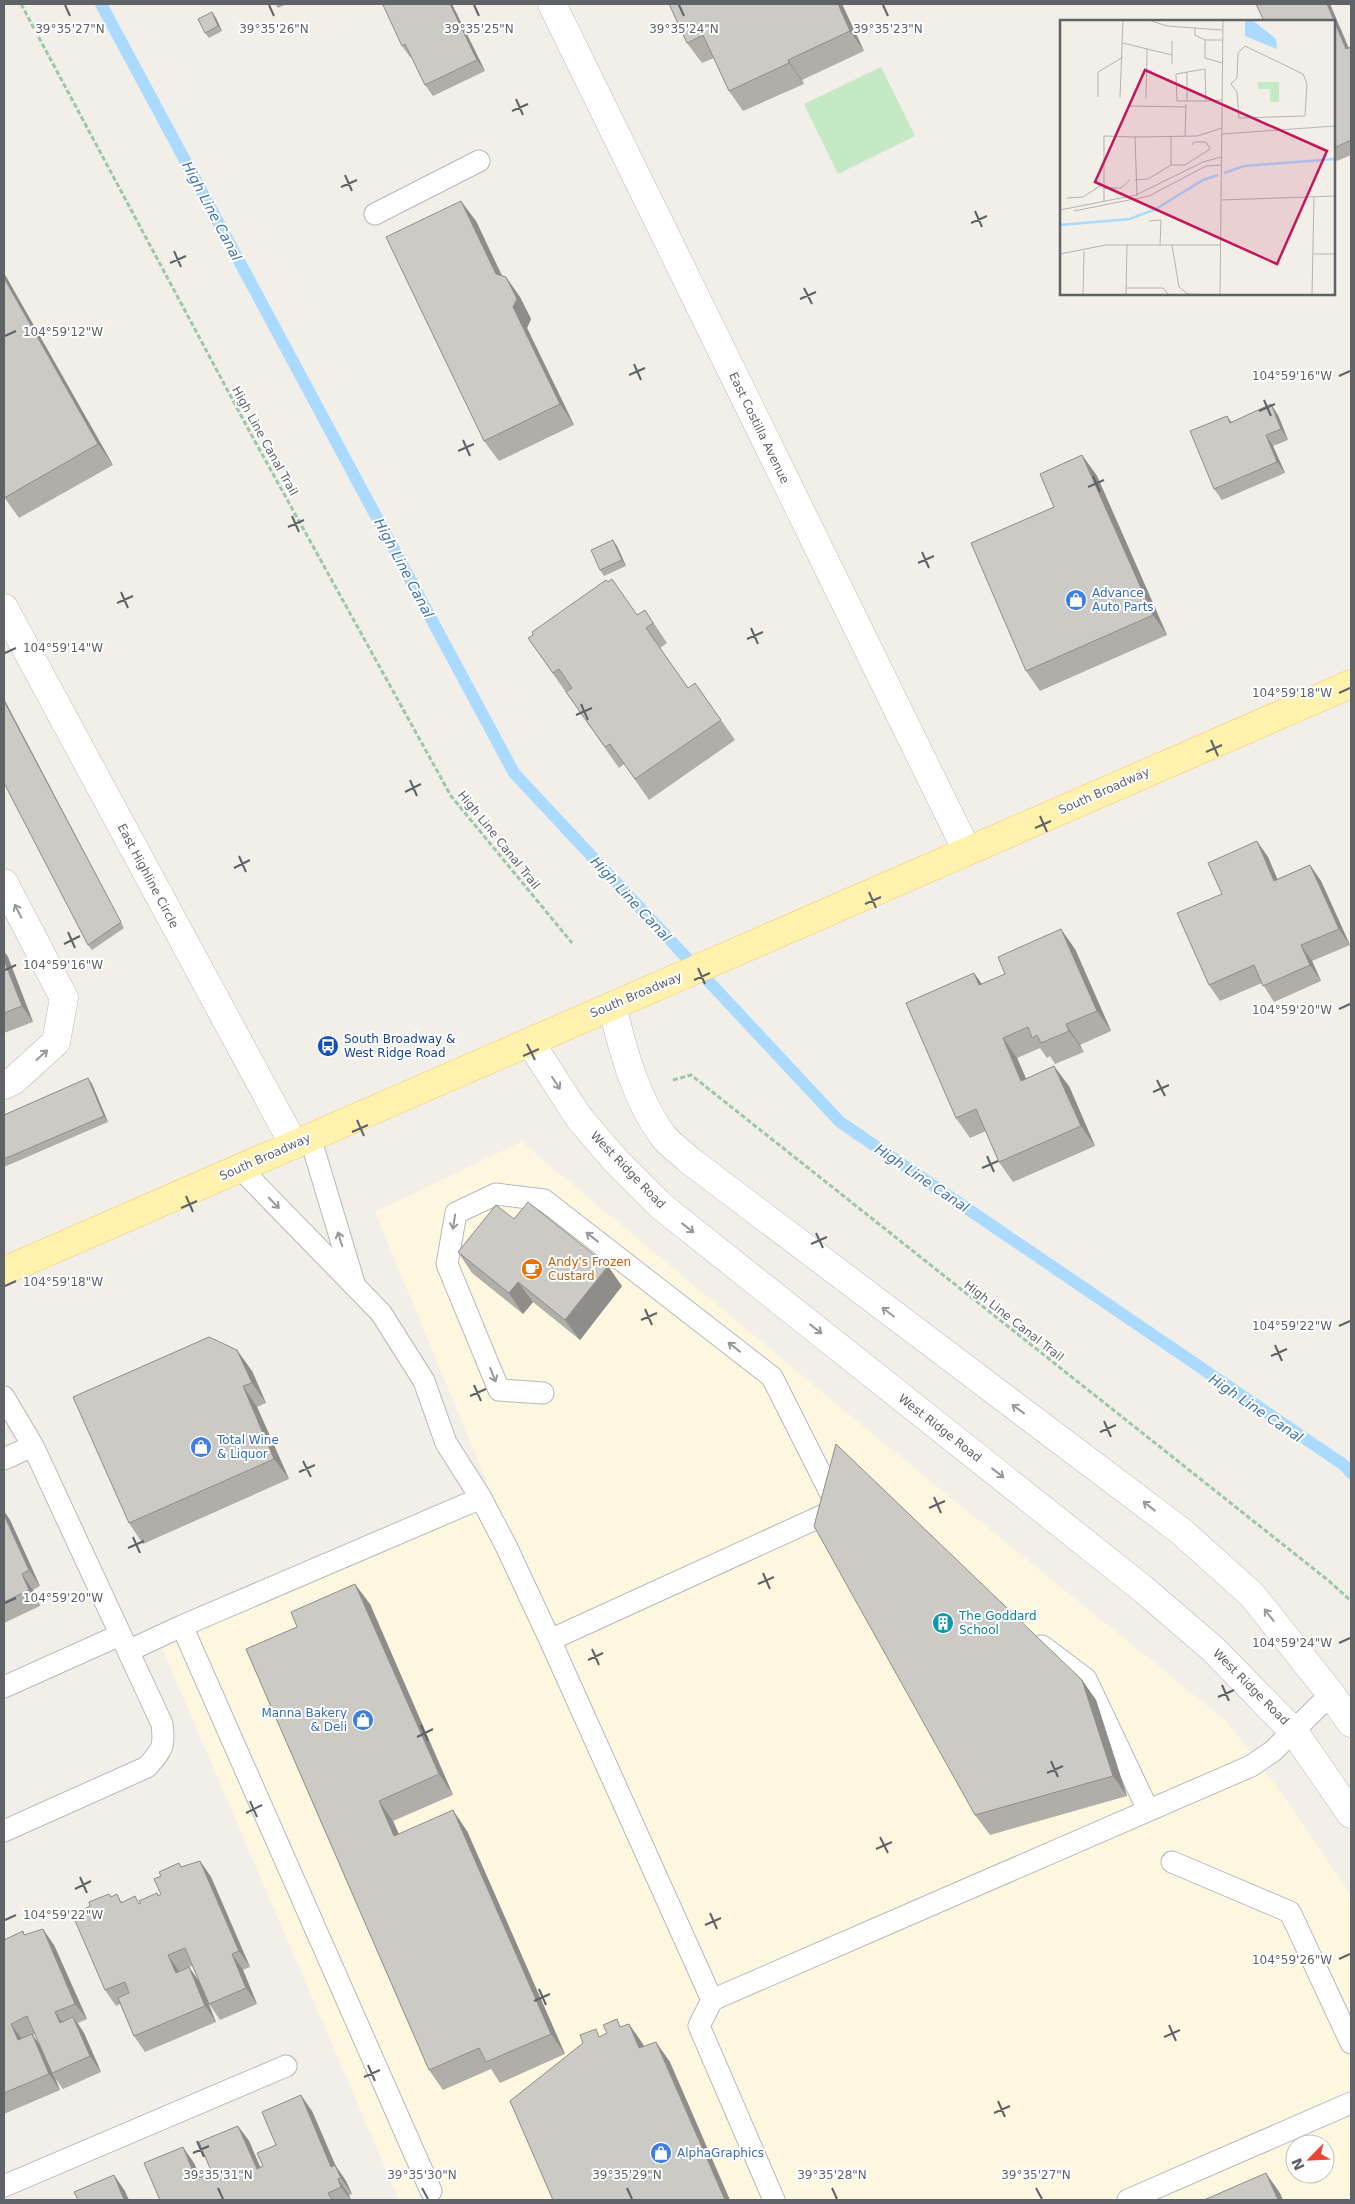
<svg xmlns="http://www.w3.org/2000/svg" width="1355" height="2204" font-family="'DejaVu Sans',sans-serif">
	<rect width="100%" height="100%" fill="#f1efe8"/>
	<!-- commercial -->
	<path fill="#fef7e0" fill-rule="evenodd" d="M521 1142 881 1441 1227 1722 1283 1795 1351 1895V2200H399L156 1634 491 1492 375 1212ZM1295 2144H1325V2174H1295Z"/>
	<!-- green -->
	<path fill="#c5e8c5" d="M881 67 915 136 838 174 804 104Z"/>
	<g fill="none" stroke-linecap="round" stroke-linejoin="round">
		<!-- stream -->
		<path stroke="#aadaff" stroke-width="12" d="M101 4 514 773 840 1122 1344 1465 1351 1473"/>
		<!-- service casing -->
		<g stroke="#b5b8bc" stroke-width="23">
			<path id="service" d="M375 214 479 161
				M310 1137 354 1283
				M240 1168 381 1313 424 1381 446 1443 481 1498 506 1546 550 1640 712 2000 1251 1766 1273 1751 1331 1694
				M543 1393 499 1390 447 1264 456 1213 496 1194 544 1200 772 1377 839 1510
				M4 1397 33 1446 162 1724C165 1747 162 1750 147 1767L4 1831
				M4 1459 33 1446
				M182 1626 431 2191
				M550 1640 837 1509
				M1042 1646 1086 1679 1148 1810
				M128 1651 182 1626 481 1498
				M4 1687 120 1635
				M1172 1862 1290 1912 1351 2043
				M712 2000 699 2026 774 2200
				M4 2186 286 2066
				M1128 2200 1351 2103"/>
		</g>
		<!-- minor casing -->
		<g stroke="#b5b8bc" stroke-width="29">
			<path id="minor" d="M552 4 967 851
				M4 608 294 1145
				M4 883 64 998 56 1042 13 1081 4 1085"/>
		</g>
		<!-- tertiary casing -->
		<g stroke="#b5b8bc" stroke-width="29">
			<path id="tertiary" d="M612 1006C623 1050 635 1098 663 1136 670 1145 681 1152 689 1160L1182 1532 1252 1595 1331 1694 1351 1723
				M530 1042 579 1118 617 1162 661 1206 1143 1589 1214 1650 1294 1732 1351 1814"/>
		</g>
		<!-- primary casing -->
		<g stroke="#f2c960" stroke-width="29">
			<path id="primary" d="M4 1271 1351 684"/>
		</g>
		<!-- path -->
		<path stroke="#9cc7a9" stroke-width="3" stroke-dasharray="5 2.5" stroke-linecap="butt" d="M21 4 252 436 451 796 572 943
			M673 1080 691 1075 1329 1581 1351 1601"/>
		<!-- service -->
		<use href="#service" stroke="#fff" stroke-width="21"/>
		<!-- minor -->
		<use href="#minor" stroke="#fff" stroke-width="28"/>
		<!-- tertiary -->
		<use href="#tertiary" stroke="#fff" stroke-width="28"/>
		<!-- primary -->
		<use href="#primary" stroke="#fff2af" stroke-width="28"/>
	</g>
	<!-- wall -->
	<path fill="#afaea9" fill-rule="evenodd" d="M275 4H287L278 8Z
		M386 4H452L485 71 433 96 425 85 411 56 410 57 402 46Z
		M669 4H842L864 51 802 80 804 84 743 111 729 91 714 58 702 63 687 43Z
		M1256 4H1330L1349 48 1351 47V155L1337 161 1334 157V21Z
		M212 12 216 18 222 31 209 38 205 33Z
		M476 221 502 275 520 297 531 319 527 328 574 425 499 461 484 441Z
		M4 273 113 465 19 518 4 497Z
		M1278 415 1288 440 1273 446 1285 473 1222 500 1214 489 1227 416 1232 422Z
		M1082 455 1097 476 1167 635 1040 691 1026 671 1054 507Z
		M617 546 626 566 604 576 600 570Z
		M645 610 667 643 660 648 688 688 695 683 735 740 649 800 624 764 619 768 528 638 637 615Z
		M4 699 124 928 92 950 88 945Z
		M1268 857 1277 879 1310 865 1321 881 1350 945 1312 961 1321 981 1274 1002 1262 983 1220 1001 1209 985 1222 894Z
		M1075 949 1111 1031 1080 1045 1084 1052 1055 1064 1050 1056 1047 1058 1040 1048 1017 1058 1026 1079 1069 1086 1095 1146 1013 1182 999 1162 986 1131 970 1138 956 1118 974 973 982 984Z
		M4 951 8 957 33 1022 4 1033Z
		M88 1078 92 1084 108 1122 4 1167V1115Z
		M514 1219 622 1286 580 1340 533 1302 523 1314 472 1273 458 1252Z
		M252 1371 266 1403 257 1407 289 1479 143 1544 129 1523Z
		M4 1511 10 1520 40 1586 33 1590 40 1606 4 1623Z
		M370 1604 453 1795 393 1821 399 1834 467 1831 565 2054 500 2083 491 2069 443 2090 429 2070 246 1649Z
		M1082 1680 1096 1700 1127 1796 990 1835 975 1815Z
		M200 1861 211 1877 250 1967 243 1970 257 2004 220 2020 208 2002 216 2022 145 2052 134 2036 120 2004 116 2006 105 1990 90 1906 109 1894 111 1897 123 1902 140 1903 161 1894 182 1867ZM192 1966 200 1982 189 1967Z
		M23 1931 25 1935 54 1945 87 2019 78 2023 84 2033 101 2072 63 2089 55 2078 60 2090 4 2114V1940ZM35 2034 39 2044 33 2035Z
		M312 2111 335 2165 346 2181 352 2194 349 2195 351 2200H160L194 2163 200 2178 212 2173 238 2126 249 2141 260 2167 263 2166 276 2145Z"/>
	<!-- shaded-wall -->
	<path fill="#8f8d8a" d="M450 4H452L485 71 477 60Z
		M838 4H842L864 51 850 31Z
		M1327 4H1330L1351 54 1346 49Z
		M212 12 216 18 222 31 218 26Z
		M788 60 802 80 804 84 789 63Z
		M461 201 476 221 510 294 496 274Z
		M4 273 113 465 98 444 4 278Z
		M506 277 520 297 531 319 527 328 574 425 560 404 513 307Z
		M1271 404 1278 415 1288 440 1281 429Z
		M1266 435 1273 446 1285 473 1277 462Z
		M1082 455 1097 476 1167 635 1153 615Z
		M613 540 617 546 626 566 622 560Z
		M4 699 124 928 121 922 4 701Z
		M1257 841 1268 857 1285 897 1274 881Z
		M1310 865 1321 881 1350 945 1339 929Z
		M1061 929 1075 949 1111 1031 1097 1011Z
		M1301 945 1312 961 1321 981 1310 965Z
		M4 951 8 957 33 1022 22 1006 4 960Z
		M974 973 988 993 979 985Z
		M1066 1024 1080 1045 1084 1052 1069 1031Z
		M1003 1038 1017 1058 1036 1101 1021 1081Z
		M1054 1066 1069 1086 1095 1146 1081 1126Z
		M88 1078 92 1084 108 1122 104 1116Z
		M608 1266 622 1286 580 1340 565 1320Z
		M518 1282 533 1302 523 1314 509 1293Z
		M237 1350 252 1371 266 1403 252 1383Z
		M243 1386 257 1407 289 1479 274 1459Z
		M4 1511 10 1520 40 1586 29 1570 4 1515Z
		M22 1574 33 1590 40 1606 29 1590Z
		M355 1584 370 1604 453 1795 439 1774Z
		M1082 1680 1096 1700 1127 1796 1113 1776Z
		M379 1801 393 1821 408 1856 394 1836Z
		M453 1810 467 1831 565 2054 551 2034Z
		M200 1861 211 1877 250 1967 239 1951Z
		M43 1929 54 1945 87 2019 75 2004Z
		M232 1954 243 1970 257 2004 246 1988Z
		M168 1955 179 1971 176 1973Z
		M189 1967 200 1983 216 2022 205 2006Z
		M55 2012 66 2028 60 2023Z
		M73 2017 84 2033 101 2072 90 2056Z
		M11 2024 22 2039 18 2040Z
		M629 2024 643 2044 653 2069 639 2048Z
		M32 2034 43 2050 52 2073 55 2078 60 2090 49 2074Z
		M656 2042 670 2062 730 2200H725Z
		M301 2095 312 2111 341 2178 331 2167Z
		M238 2126 249 2141 268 2185 257 2169Z
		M183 2147 194 2163 208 2195 196 2179Z
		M335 2165 346 2181 352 2194 341 2178Z
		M1266 2173 1280 2193 1283 2200H1278Z
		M114 2175 125 2191 129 2200H124Z
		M338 2179 349 2195 351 2200 341 2187Z"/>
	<!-- building -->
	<path fill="#cccac5" stroke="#8f8d8a" d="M386 4H450L477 60 425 85 405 44 402 46 383 5Z
		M669 4H838L850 31 788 60 789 63 729 91 703 35 687 43Z
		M1256 4H1327L1346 49 1351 47V140L1334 148V21H1264Z
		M212 12 218 26 205 33 198 19Z
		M461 201 496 274 506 277 517 299 513 307 560 404 484 441 386 237Z
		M4 278 98 444 4 498Z
		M1271 404 1281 429 1266 435 1277 462 1214 489 1190 431 1227 416 1230 423Z
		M1082 455 1153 615 1026 671 971 543 1054 507 1040 474Z
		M613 540 622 560 600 570 591 550Z
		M612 579 637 615 645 610 653 623 646 628 688 688 695 683 721 720 635 779 610 744 605 747 566 692 572 688 559 669 553 673 528 638 533 635 532 632 606 580 608 582Z
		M4 701 121 922 88 945 4 783Z
		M1257 841 1274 881 1310 865 1339 929 1301 945 1310 965 1263 986 1254 965 1209 985 1177 913 1222 894 1208 863Z
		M1061 929 1097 1011 1066 1024 1069 1031 1041 1043 1037 1035 1032 1038 1028 1027 1003 1038 1021 1081 1054 1066 1081 1126 999 1162 976 1109 956 1118 906 1003 974 973 979 985 1005 974 998 957Z
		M4 960 22 1006 4 1013Z
		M88 1078 104 1116 4 1159V1115Z
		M528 1202 608 1266 565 1320 518 1282 509 1293 458 1252 496 1205 514 1219Z
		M209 1337 237 1350 252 1383 243 1386 274 1459 129 1523 73 1397Z
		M836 1444 1082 1680 1113 1776 975 1815 814 1526Z
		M4 1515 29 1570 22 1574 29 1590 4 1602Z
		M355 1584 439 1774 379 1801 394 1836 453 1810 551 2034 486 2062 479 2048 429 2070 246 1649 297 1627 291 1612Z
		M200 1861 239 1951 232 1954 246 1988 209 2004 185 1948 168 1955 176 1973 189 1967 205 2006 134 2036 118 1998 129 1993 125 1982 105 1990 73 1916 90 1906 89 1902 109 1894 111 1897 117 1894 121 1903 135 1896 139 1904 141 1903 139 1901 157 1893 158 1896 161 1894 154 1879 161 1876 159 1872 179 1863 181 1867Z
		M43 1929 75 2004 55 2012 60 2023 73 2017 90 2056 52 2073 27 2016 11 2024 18 2040 32 2034 49 2074 4 2093V1940L23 1931 24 1935Z
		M617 2019 620 2027 629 2024 639 2048 656 2042 725 2200H553L510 2101 583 2043 580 2035 596 2029 599 2037 607 2033 603 2025Z
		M301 2095 331 2167 335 2165 341 2178 338 2179 341 2187 328 2193 332 2200H160L144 2163 183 2147 196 2179 212 2173 199 2142 238 2126 257 2169 263 2166 257 2153 276 2145 262 2112Z
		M1266 2173 1278 2200H1204Z
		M114 2175 124 2200H78L74 2192Z"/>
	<!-- one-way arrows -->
	<defs><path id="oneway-shaft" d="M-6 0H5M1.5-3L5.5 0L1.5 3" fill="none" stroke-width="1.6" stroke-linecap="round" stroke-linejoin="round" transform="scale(1.25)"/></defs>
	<g stroke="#979a9d">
		<use href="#oneway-shaft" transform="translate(18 911) rotate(-117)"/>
		<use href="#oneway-shaft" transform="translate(42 1055) rotate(-42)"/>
		<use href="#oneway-shaft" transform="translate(556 1083) rotate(57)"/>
		<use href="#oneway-shaft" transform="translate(274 1203) rotate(46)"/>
		<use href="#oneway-shaft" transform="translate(454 1222) rotate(99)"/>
		<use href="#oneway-shaft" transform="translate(688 1228) rotate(38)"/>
		<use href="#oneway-shaft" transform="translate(592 1237) rotate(-142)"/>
		<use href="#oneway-shaft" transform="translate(340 1239) rotate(-107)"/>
		<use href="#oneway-shaft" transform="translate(888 1312) rotate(-143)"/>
		<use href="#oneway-shaft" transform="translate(816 1329) rotate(38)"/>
		<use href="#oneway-shaft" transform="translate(734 1347) rotate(-142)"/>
		<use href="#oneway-shaft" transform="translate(493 1375) rotate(68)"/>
		<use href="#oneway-shaft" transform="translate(1018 1409) rotate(-144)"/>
		<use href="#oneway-shaft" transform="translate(998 1473) rotate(38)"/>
		<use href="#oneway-shaft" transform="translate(1149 1506) rotate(-142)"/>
		<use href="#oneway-shaft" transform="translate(1269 1615) rotate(-128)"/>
	</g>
	<!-- ticks -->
	<path fill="none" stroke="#5f6368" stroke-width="2" d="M65 5 70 16M269 5 274 16M474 5 479 16M679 5 684 16M883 5 888 16M516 99 523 115M512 111 528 104M345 175 352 191M341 187 357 180M975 211 982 227M971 223 987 216M174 251 181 267M170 263 186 256M804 288 812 304M800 299 816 292M5 336 16 331M634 364 641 380M629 375 645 368M1339 376 1350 371M1264 400 1271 416M1259 411 1275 404M463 440 470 456M458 451 474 444M1093 476 1100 492M1088 487 1104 480M292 516 299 532M288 527 304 520M922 552 929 568M918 563 934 556M121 592 128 608M117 603 133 596M751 628 758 644M747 639 763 632M5 653 16 648M1339 693 1350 688M581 704 588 720M576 715 592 708M1211 740 1218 756M1206 752 1222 745M410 780 417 796M405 792 421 784M1040 816 1047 832M1035 828 1051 821M239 856 246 872M234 868 250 860M869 892 876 908M865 904 881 897M68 932 75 948M64 944 80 936M698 968 705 984M5 970 16 965M694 980 710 973M1339 1009 1350 1004M527 1044 535 1060M523 1056 539 1049M1157 1080 1165 1096M1153 1092 1169 1085M357 1120 364 1136M352 1132 368 1125M987 1156 994 1172M982 1168 998 1161M186 1196 193 1212M181 1208 197 1201M816 1233 823 1248M811 1244 827 1237M5 1286 16 1281M645 1309 652 1325M641 1320 657 1313M1339 1326 1350 1321M1275 1345 1282 1361M1271 1356 1287 1349M474 1385 481 1401M470 1396 486 1389M1104 1421 1111 1437M1100 1432 1116 1425M303 1461 311 1477M299 1472 315 1465M934 1497 941 1513M929 1508 945 1501M133 1537 140 1553M128 1548 144 1541M763 1573 770 1589M758 1584 774 1577M5 1603 16 1598M1339 1643 1350 1638M592 1649 599 1665M588 1660 603 1653M1222 1685 1229 1701M1218 1697 1234 1690M421 1725 428 1741M417 1737 433 1729M1051 1761 1058 1777M1047 1773 1063 1766M250 1801 257 1817M246 1813 262 1805M880 1837 888 1853M876 1849 892 1842M80 1877 87 1893M75 1889 91 1881M710 1913 717 1929M5 1920 16 1915M705 1925 721 1918M1339 1959 1350 1954M539 1989 546 2005M534 2001 550 1994M1169 2025 1176 2041M1164 2037 1180 2030M368 2065 375 2081M364 2077 380 2070M998 2101 1005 2117M994 2113 1010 2106M197 2141 204 2157M193 2153 209 2146M218 2188 223 2199M422 2188 428 2199M627 2188 632 2199M832 2188 837 2199M1036 2188 1042 2199"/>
	<!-- icons -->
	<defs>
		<g id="shop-disc" transform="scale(1.125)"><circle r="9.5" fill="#3f7fe0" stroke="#fff"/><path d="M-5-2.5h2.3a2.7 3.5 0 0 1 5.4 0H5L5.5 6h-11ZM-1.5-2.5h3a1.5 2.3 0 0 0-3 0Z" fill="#fff"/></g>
		<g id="bus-disc" transform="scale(1.125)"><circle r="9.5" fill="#1a4fb4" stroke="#fff"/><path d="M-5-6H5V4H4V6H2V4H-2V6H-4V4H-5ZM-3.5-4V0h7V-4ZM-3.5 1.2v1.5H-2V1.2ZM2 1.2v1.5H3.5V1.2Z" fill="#fff"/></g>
		<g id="cafe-disc" transform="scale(1.125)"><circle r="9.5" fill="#e8710a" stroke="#fff"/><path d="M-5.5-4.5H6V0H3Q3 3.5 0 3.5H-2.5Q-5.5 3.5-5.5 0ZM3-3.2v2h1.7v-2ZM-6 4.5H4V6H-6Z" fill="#fff"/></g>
		<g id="building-disc" transform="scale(1.125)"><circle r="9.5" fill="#0f9aa8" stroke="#fff"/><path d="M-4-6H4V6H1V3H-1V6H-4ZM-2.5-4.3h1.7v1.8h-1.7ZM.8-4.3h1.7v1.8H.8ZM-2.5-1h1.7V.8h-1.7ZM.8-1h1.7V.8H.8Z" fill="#fff"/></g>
	</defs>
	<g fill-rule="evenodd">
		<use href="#shop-disc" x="1076" y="600"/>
		<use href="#bus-disc" x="328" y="1046"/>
		<use href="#cafe-disc" x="532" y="1269"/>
		<use href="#shop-disc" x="201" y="1447"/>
		<use href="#building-disc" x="943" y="1623"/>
		<use href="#shop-disc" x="363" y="1720"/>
		<use href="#shop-disc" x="661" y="2153"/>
	</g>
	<g text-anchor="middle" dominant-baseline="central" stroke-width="4" stroke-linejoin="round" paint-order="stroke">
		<!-- street labels -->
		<g font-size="12" fill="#5f6368" stroke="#fff">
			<text transform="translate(759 428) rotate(64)">East Costilla Avenue</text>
			<text transform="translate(265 441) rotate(61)">High Line Canal Trail</text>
			<text transform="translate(1104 791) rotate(-24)">South Broadway</text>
			<text transform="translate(499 840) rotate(51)">High Line Canal Trail</text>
			<text transform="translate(148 876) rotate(62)">East Highline Circle</text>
			<text transform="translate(636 995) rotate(-23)">South Broadway</text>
			<text transform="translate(265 1157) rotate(-24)">South Broadway</text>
			<text transform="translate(628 1170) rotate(46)">West Ridge Road</text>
			<text transform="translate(1014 1321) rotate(38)">High Line Canal Trail</text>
			<text transform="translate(940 1428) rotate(38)">West Ridge Road</text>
			<text transform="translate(1251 1687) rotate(45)">West Ridge Road</text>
		</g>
		<!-- shop labels -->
		<g font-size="12" fill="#366cbe" stroke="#fff" text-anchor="start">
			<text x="1092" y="593">Advance<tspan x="1092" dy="14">Auto Parts</tspan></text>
			<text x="217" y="1440">Total Wine<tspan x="217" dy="14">&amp; Liquor</tspan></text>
			<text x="347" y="1713" text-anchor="end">Manna Bakery<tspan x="347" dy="14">&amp; Deli</tspan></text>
			<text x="677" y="2153">AlphaGraphics</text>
		</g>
		<!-- transit labels -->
		<g font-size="12" fill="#164399" stroke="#fff" text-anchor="start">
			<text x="344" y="1039">South Broadway &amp;<tspan x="344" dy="14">West Ridge Road</tspan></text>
		</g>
		<!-- food labels -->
		<g font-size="12" fill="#c56008" stroke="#fff" text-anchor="start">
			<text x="548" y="1262">Andy's Frozen<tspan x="548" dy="14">Custard</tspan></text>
		</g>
		<!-- culture labels -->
		<g font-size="12" fill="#0d838f" stroke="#fff" text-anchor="start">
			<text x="959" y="1616">The Goddard<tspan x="959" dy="14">School</tspan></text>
		</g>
		<!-- water labels -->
		<g font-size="14" font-style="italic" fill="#4174aa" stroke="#fff">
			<text transform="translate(212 211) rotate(62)">High Line Canal</text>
			<text transform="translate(404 568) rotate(62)">High Line Canal</text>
			<text transform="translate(631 899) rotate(47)">High Line Canal</text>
			<text transform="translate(922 1178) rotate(34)">High Line Canal</text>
			<text transform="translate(1256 1408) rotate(34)">High Line Canal</text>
		</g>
	</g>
	<!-- overview -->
	<g transform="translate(1060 20)">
		<rect width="275" height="275" fill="#f1efe8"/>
		<path d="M198 62H219V82H210V69H198Z" fill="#c5e8c5"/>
		<path d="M185 0H192L216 19 217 29 185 16Z" fill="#aadaff"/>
		<path fill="none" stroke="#aadaff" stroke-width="2.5" d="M164 153 184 146 275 139M0 205 70 199 96 189 143 160 158 155"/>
		<path fill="none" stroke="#b3b3b1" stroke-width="1" d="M89 0 107 6 162 10M135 8V15L145 20V38L162 43M145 20H162M63 23 87 29 86 79M185 26 243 54 247 64 245 96 179 98 177 72 171 64 177 58 178 33ZM87 29 112 35M112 44V21M127 52V81M0 57V98M38 77V52L63 37M60 78 63 0M146 81 145 49 116 54 117 81H146L162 80M70 86 126 87M162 114 275 106M125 116 126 84M111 117V145M75 160 88 159 111 145H125L150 129 146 122H134L132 125M43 168H61L70 160M77 176 75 117 137 116 162 108M7 178 23 177 43 164M161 180 275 176M44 182V116L75 117M0 190 76 175 143 142 161 137M14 191 89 176 146 146 161 145M89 201 101 200 100 225M112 225 119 267 128 274 156 275M0 234 46 225H161M254 234H275M67 268H103L109 275M23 275 24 231M66 275 67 225M160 275 163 0M252 275 254 177"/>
		<path fill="#c2185b" fill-opacity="0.15" stroke="#c2185b" stroke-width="2.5" d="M85 50 267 131 217 244 35 162Z"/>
		<rect width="275" height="275" fill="none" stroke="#5f6368" stroke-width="2.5"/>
	</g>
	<g font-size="12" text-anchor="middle" fill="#5f6368" stroke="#fff" stroke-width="4" stroke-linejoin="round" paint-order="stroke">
		<text x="684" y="33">39°35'24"N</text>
		<text x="888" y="33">39°35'23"N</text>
		<text x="70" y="33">39°35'27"N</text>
		<text x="274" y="33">39°35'26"N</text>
		<text x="479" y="33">39°35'25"N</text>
		<text x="63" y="336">104°59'12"W</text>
		<text x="1292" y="380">104°59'16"W</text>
		<text x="63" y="652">104°59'14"W</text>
		<text x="1292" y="697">104°59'18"W</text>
		<text x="63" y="969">104°59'16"W</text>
		<text x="1292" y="1014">104°59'20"W</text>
		<text x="63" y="1286">104°59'18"W</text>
		<text x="1292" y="1330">104°59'22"W</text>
		<text x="63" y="1602">104°59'20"W</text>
		<text x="1292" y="1647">104°59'24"W</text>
		<text x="63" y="1919">104°59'22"W</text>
		<text x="1292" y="1964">104°59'26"W</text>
		<text x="218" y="2179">39°35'31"N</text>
		<text x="422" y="2179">39°35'30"N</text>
		<text x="627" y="2179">39°35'29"N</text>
		<text x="832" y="2179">39°35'28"N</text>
		<text x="1036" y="2179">39°35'27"N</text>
	</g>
	<!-- border -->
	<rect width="1355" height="2204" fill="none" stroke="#5f6368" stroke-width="10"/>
	<!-- north arrow -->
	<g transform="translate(1310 2159) rotate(246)"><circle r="24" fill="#ffffff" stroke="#bfc1c3"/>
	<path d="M0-4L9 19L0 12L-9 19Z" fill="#ea4335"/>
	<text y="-8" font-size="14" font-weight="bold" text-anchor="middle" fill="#5f6368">N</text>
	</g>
</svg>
